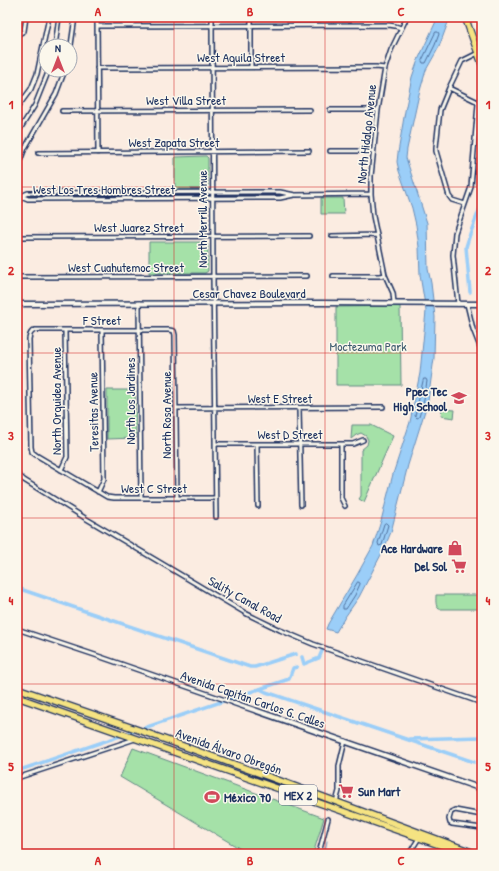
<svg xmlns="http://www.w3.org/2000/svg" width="499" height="871" font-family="'Patrick Hand',sans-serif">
	<rect width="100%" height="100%" fill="#fbece1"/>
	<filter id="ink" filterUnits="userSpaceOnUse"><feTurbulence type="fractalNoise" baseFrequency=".025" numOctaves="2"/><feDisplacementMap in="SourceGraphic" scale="8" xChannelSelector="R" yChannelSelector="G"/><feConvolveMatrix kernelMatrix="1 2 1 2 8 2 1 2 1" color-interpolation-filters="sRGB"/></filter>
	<g filter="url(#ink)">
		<!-- green -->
		<path fill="#a5e1a8" stroke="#608883" d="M206 156 208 158V186L205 189H175V157Z
			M321 198H343L344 214H321Z
			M149 242H205L208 245V271L205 273H149Z
			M400 306 401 385H336V307Z
			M107 390H135L136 438 107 439Z
			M442 409 455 410 454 418 441 416Z
			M352 425H371L393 436 364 502 359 499 361 496V450L367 445 368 440 366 436 361 433 356 435 351 439Z
			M436 595H482V609H439C435 606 436 600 436 595Z
			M133 748 324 818 313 854H249L120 777Z"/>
		<!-- water -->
		<path fill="#9bcef8" stroke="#688eba" d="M438 17H450L439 47 426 70 419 94 407 149 406 158 427 223 428 269 431 283 435 317 434 358 428 401 408 465 391 532 384 549 359 597 345 617 336 632 326 629 328 624 357 575 373 546 381 521 393 474 410 422 420 373 426 311 420 275 419 247 416 225 412 208 399 171 397 162 398 153 405 111 412 77 418 60Z"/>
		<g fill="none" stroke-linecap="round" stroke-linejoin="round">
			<!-- shore -->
			<path stroke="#4e6f9c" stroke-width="1" d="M436 32H438L439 34 435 45 426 63H423L422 61Z
				M424 379H426L427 381 424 400 419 417 417 418 415 416 423 381Z
				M386 523 388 525 382 545 379 546 378 543 384 524Z
				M358 582 360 583V584L355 595 346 609H343V606Z"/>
			<!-- stream -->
			<path stroke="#688eba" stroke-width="1" d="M323 854 325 852 327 841"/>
			<!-- canal -->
			<path stroke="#9bcef8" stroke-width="3.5" d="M470 292 466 247 470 234 482 203
				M17 588 250 667H255L296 654
				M302 657 304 664 319 658 322 651
				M260 689 266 692 474 762
				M409 739 482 737
				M17 771 289 679 293 668 297 667"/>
			<!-- street casing -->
			<g stroke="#1b2f5e" stroke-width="6">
				<path id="street" d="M97 17 98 153
					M212 17 213 276 216 517
					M251 17V67
					M97 26 389 25 395 26 401 28
					M17 35 24 31 26 17
					M55 46 59 17
					M70 52 75 17
					M97 68 376 67 385 68
					M449 88 476 101 478 104 471 187 455 233 453 255 458 304
					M17 108 31 89 37 74 49 17
					M330 110H378
					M62 111 310 110
					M17 134 35 105 49 70
					M330 151H373
					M38 153 309 151
					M17 169 25 148 56 94 65 70
					M21 196 28 193 280 192 295 195 371 194
					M21 196 28 199 280 198 294 195
					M465 204 452 200 449 196 436 151V147L440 110 449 88 462 61 478 53
					M17 206 21 196
					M332 236 377 235
					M17 237 309 236
					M333 276H379L385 275
					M17 277 307 276
					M139 303 141 498
					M394 303 393 293 385 275 373 216 371 194V176L378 110 385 68 391 50 407 17
					M467 304 473 329 482 352
					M176 408 383 407
					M299 408 301 505
					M216 444H353L363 440
					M257 444 258 506
					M341 444V498L345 506
					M61 470 67 457 65 330
					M17 474 24 480 85 518 247 614 280 630 313 644 482 703
					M98 492 104 479 102 330
					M177 498 175 335 174 331 169 330H35C30 332 30 335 29 339L31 447 32 452 36 455 107 497 114 498H216
					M17 629 95 655 234 703
					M17 778 135 739
					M336 802 339 791V766L345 741
					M482 815 455 810 451 812 449 819 450 823 452 824 482 828
					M318 854 320 849 328 819
					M409 854 419 838"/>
			</g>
			<!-- secondary casing -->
			<g stroke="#1b2f5e" stroke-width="7">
				<path id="secondary" d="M17 304 321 303 482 304
					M234 703 482 789"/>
			</g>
			<!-- highway casing -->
			<g stroke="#1b2f5e" stroke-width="8">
				<path id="highway" d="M465 17 482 64
					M17 688 133 728 275 779 477 854
					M17 697 465 854"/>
			</g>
			<!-- street -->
			<use href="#street" stroke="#fbf7ec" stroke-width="3"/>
			<!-- secondary -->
			<use href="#secondary" stroke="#fbf7ec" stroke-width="4"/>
			<!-- highway -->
			<use href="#highway" stroke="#f5e382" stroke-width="5.5"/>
		</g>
	</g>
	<!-- grid -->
	<path fill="none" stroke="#d62828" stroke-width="1" stroke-opacity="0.55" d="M174 17V854M325 17V854M17 187H482M17 353H482M17 518H482M17 684H482"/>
	<!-- icons -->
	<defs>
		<g id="school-bare" transform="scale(1.2)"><path d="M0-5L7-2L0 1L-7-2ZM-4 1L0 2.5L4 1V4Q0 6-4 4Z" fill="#d1495b" stroke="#fbf7ec" stroke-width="2.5" paint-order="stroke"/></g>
		<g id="shop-bare" transform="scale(1.2)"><path d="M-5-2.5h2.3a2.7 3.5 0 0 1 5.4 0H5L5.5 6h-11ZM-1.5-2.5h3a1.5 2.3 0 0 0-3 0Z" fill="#d1495b" stroke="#fbf7ec" stroke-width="2.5" paint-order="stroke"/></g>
		<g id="supermarket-bare" transform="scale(1.2)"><path d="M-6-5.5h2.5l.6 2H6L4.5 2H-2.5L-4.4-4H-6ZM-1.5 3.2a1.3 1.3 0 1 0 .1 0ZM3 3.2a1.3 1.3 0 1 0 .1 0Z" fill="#d1495b" stroke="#fbf7ec" stroke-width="2.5" paint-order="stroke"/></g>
		<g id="stadium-bare" transform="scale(1.2)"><path d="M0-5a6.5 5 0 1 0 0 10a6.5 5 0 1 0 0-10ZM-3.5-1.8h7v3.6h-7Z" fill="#d1495b" stroke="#fbf7ec" stroke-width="2.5" paint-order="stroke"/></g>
	</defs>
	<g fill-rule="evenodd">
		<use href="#school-bare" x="459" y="398"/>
		<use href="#shop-bare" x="455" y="548"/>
		<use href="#supermarket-bare" x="459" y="566"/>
		<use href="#supermarket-bare" x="346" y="791"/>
		<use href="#stadium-bare" x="212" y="797"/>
	</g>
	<g text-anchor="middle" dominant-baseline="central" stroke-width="3" stroke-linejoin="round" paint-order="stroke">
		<!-- shield labels -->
		<rect fill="#fbf7ec" stroke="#5e6b89" stroke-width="1" x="279" y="785" width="38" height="20" rx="3"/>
		<g font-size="12" font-weight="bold" fill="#1b2f5e">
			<text x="298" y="795">MEX 2</text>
		</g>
		<!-- street labels -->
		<g font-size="13" fill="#1b2f5e" stroke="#fbf7ec">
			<text x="241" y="57">West Aquila Street</text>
			<text x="186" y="100">West Villa Street</text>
			<text transform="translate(366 134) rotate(-84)">North Hidalgo Avenue</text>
			<text x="174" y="142">West Zapata Street</text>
			<text x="104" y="189">West Los Tres Hombres Street</text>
			<text transform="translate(202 219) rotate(-90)">North Merrill Avenue</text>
			<text x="139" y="227">West Juarez Street</text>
			<text x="126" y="267">West Cuahutemoc Street</text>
			<text x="249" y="293">Cesar Chavez Boulevard</text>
			<text x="102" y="320">F Street</text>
			<text x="280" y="398">West E Street</text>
			<text transform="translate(56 401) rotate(-90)">North Orquidea Avenue</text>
			<text transform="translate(130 401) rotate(-90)">North Los Jardines</text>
			<text transform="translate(93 412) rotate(-91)">Teresitas Avenue</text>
			<text transform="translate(166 415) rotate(-90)">North Rosa Avenue</text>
			<text x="290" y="434">West D Street</text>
			<text x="154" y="488">West C Street</text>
			<text transform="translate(245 599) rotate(29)">Sality Canal Road</text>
			<text transform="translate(253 699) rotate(19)">Avenida Capitán Carlos G. Calles</text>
			<text transform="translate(229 751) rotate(20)">Avenida Álvaro Obregón</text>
		</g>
		<!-- park labels -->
		<g font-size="13" fill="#3e5c70" stroke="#fbf7ec">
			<text x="368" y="346">Moctezuma Park</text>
		</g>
		<!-- poi labels -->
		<g font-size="13" font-weight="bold" fill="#1b2f5e" stroke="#fbf7ec" text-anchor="end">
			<text x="447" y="391">Ppec Tec<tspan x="447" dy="15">High School</tspan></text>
			<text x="443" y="548">Ace Hardware</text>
			<text x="447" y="566">Del Sol</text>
			<text x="358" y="791" text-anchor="start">Sun Mart</text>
			<text x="224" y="797" text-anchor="start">México 70</text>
		</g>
	</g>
	<!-- margin -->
	<rect width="499" height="871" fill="none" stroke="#fbf7ec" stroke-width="44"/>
	<!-- north arrow -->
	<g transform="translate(58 58)"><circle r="19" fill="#fbf7ec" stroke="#a1a7b3"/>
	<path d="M0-3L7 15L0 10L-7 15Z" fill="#d1495b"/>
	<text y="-6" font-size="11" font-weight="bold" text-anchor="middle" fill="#1b2f5e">N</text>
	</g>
	<rect x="22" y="22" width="455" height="827" fill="none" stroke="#d62828" stroke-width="1.5"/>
	<g font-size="13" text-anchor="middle" font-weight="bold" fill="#d62828">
		<text x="98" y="16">A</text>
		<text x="250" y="16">B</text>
		<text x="401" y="16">C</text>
		<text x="11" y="109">1</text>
		<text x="488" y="109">1</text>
		<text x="11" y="275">2</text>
		<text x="488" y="275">2</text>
		<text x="11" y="440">3</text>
		<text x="488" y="440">3</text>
		<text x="11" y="605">4</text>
		<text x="488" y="605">4</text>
		<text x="11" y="771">5</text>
		<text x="488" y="771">5</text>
		<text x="98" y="865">A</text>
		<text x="250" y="865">B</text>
		<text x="401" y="865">C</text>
	</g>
</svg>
